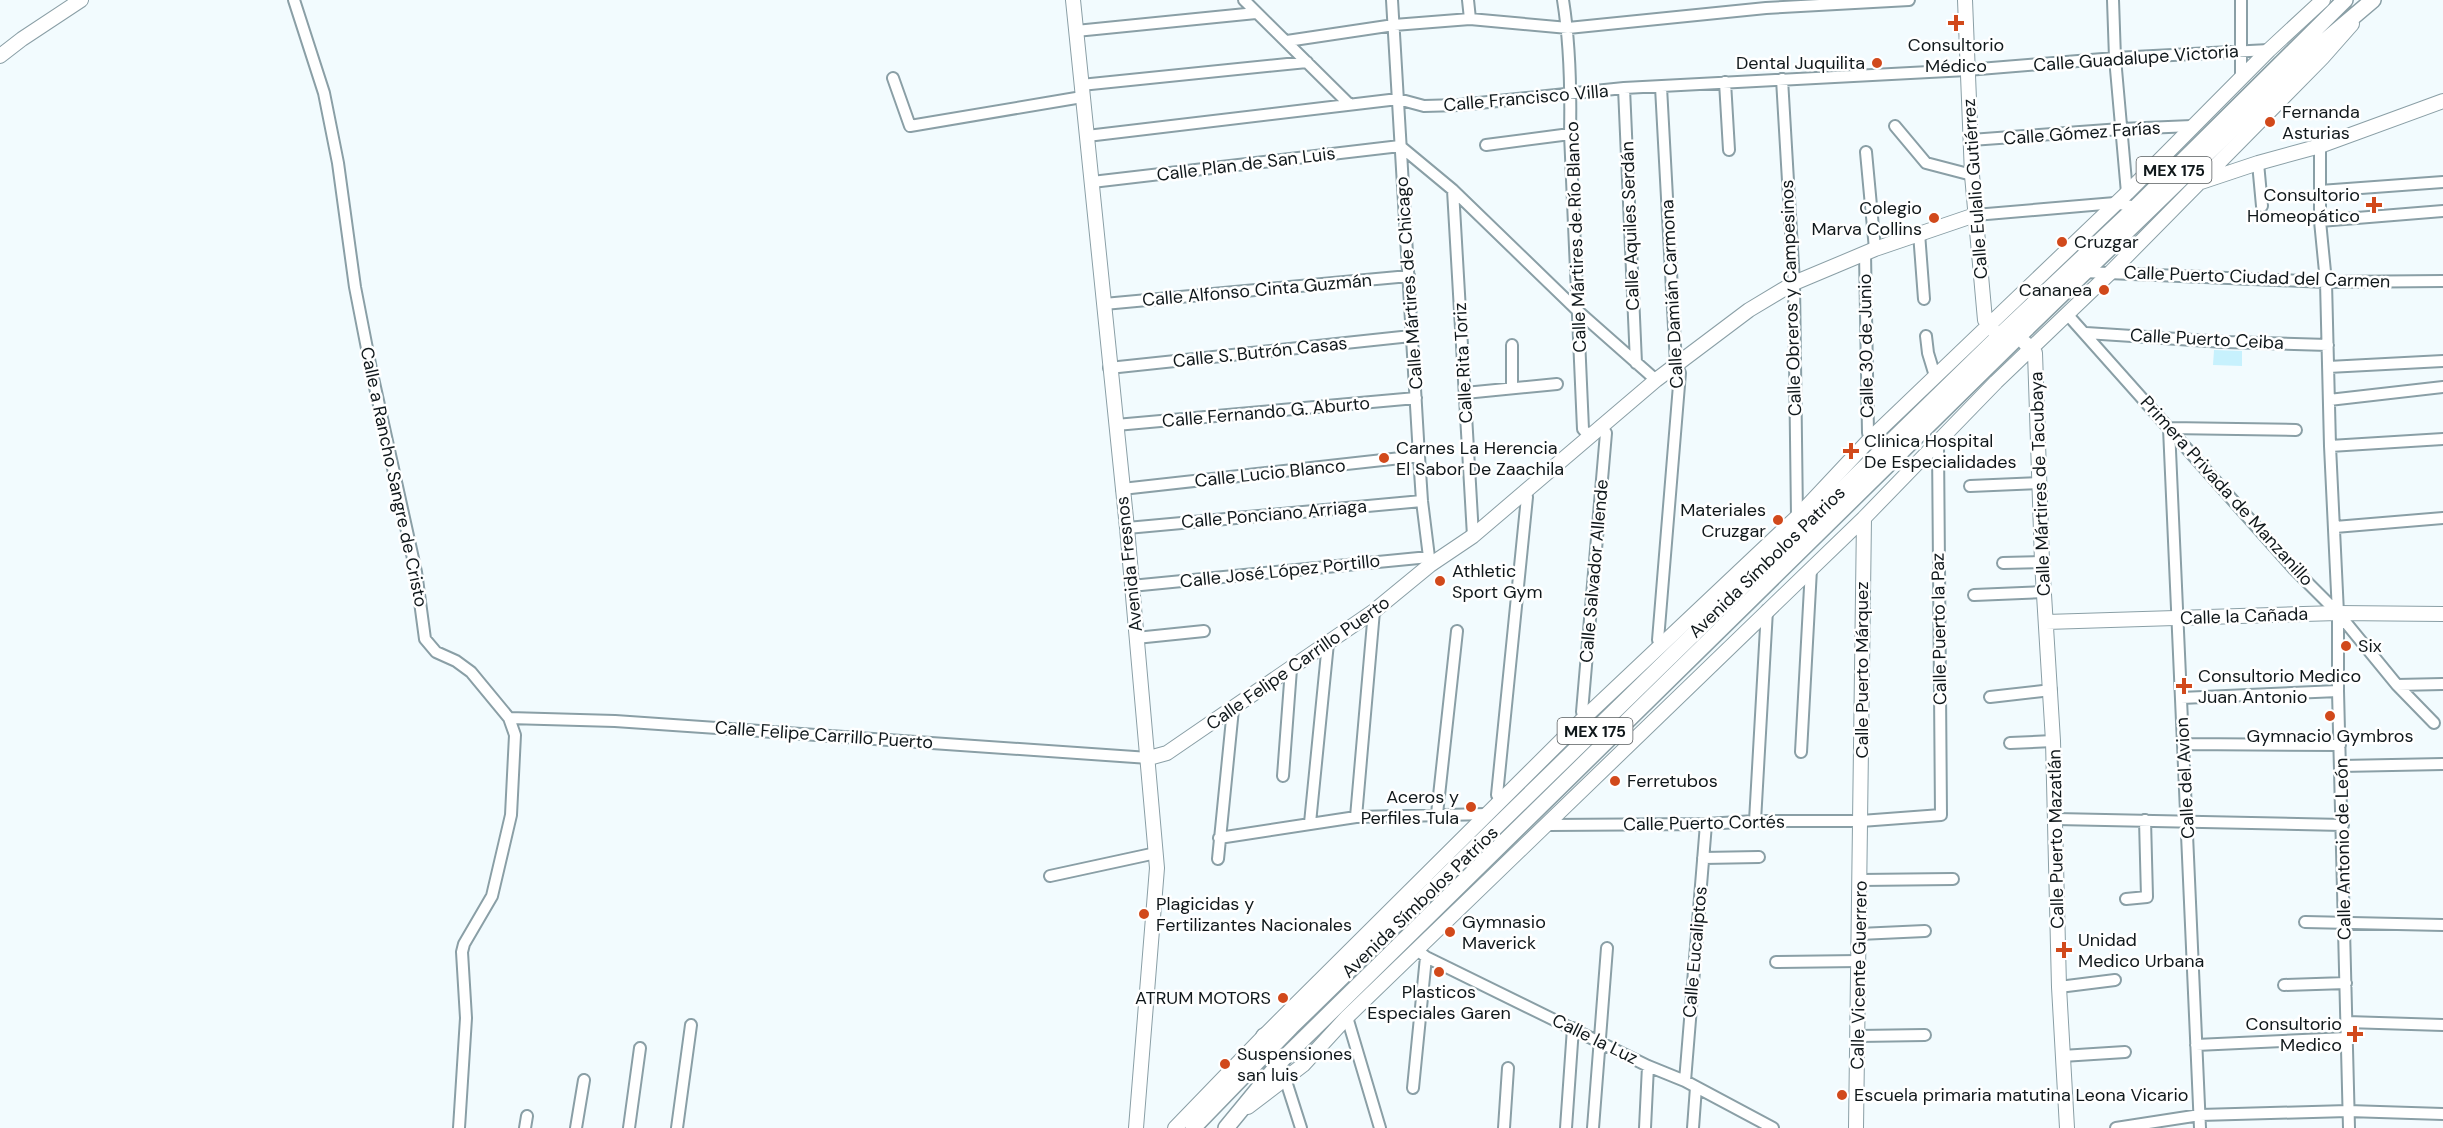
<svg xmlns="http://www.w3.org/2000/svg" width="2443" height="1128" font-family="'DM Sans',sans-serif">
	<rect width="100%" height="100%" fill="#f2fbfe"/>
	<!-- green -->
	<path fill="#c7f1fd" d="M2214 350 2242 351V366L2213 365Z"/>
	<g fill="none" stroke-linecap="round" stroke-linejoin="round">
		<!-- street casing -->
		<g stroke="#8a9fa6" stroke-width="14">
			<path id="street" d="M294 0 324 93 338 163 355 287 371 369 416 572 425 639 436 652 456 661 471 672 509 718 515 735 511 815 492 896 464 944 462 952 466 1018 459 1128
				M1244 0 1349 104
				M1392 0 1419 456 1422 501 1430 565
				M1468 0 1470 19
				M1563 0C1570 44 1571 89 1570 134L1583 429 1589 436
				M2113 0 2115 58 2127 193
				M1076 31 1256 13
				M1287 41 1394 25 1470 19 1568 28 1766 8 1909 0
				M893 78 910 126 1082 97
				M2241 78V0
				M1782 79 1794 283 1797 517
				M1725 82 1729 150
				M1081 85 1307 62
				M1661 87 1676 364 1680 373 1658 640 1662 644
				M1624 88 1636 363
				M1895 126 1926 163 1972 175
				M1087 136 1398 99 1424 106 1459 105 1624 88 1967 70 2115 58 2269 50
				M1971 140 2121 129 2192 126
				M1486 145 1570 134
				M2320 146V221L2326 282 2330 446 2338 613V691L2349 1128
				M1866 152 1875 249
				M2258 163 2262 206
				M1092 182 1400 146 1453 190 1579 312 1656 380
				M1453 190 1473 536
				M2320 191 2443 182
				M1975 215 2115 203 2136 207
				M2320 221 2443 211
				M1919 233 1924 299
				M1865 253 1868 433 1872 437
				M2084 272 2326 282 2443 281
				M1104 304 1409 276
				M2067 314 2294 569 2338 613 2397 685 2434 723
				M2086 333 2224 342 2328 345
				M1926 336 1928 353 1935 376
				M1512 345V388
				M2328 367 2443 361
				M1109 368 1411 336
				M1465 393 1557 384
				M2329 400 2443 387
				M1116 425 1416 398
				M2330 446 2443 439
				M1970 486 2039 483
				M1122 489 1419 456
				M2335 527 2443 518
				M1127 528 1422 501
				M2003 563 2042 562
				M1131 586 1429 557
				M1974 595 2044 592
				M1136 638 1204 631
				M2397 685 2443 684
				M1990 697 2051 690
				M2181 698 2338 691
				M1586 716 1582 712 1606 433 1601 426
				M509 718 615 721 1149 758
				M2010 743 2053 741
				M2183 744 2340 745
				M1801 752 1811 569
				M2341 766 2443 764
				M1283 776 1291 669
				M1502 800 1497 795 1527 497 1524 492
				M1437 814 1457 631
				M1356 817 1374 611
				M2056 819 2343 825
				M1755 821 1767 610
				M1310 823 1328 643
				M1548 825 1706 824 1755 821H1861L1941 815 1938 443
				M1219 838 1356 817 1488 814
				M1703 858 1759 857
				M1218 859 1233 709
				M1050 876 1156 853
				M1860 880 1953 879
				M2126 899 2147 897 2145 820
				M2305 922 2443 925
				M1859 934 1925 931
				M1417 950 1426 957 1648 1066 1685 1081 1773 1128
				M1776 962 1859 961
				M2284 985 2346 983
				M2059 987 2115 980
				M1347 1017 1380 1128
				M2347 1022 2443 1025
				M1859 1036 1925 1035
				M2196 1045 2347 1038
				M2062 1056 2125 1052
				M1285 1078 1301 1128
				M1685 1081 1706 824
				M1413 1088 1426 957
				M525 1128 527 1116
				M576 1128 584 1080
				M629 1128 640 1048
				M677 1128 691 1025
				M1504 1128 1508 1068
				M1566 1128 1573 1028
				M1593 1128 1607 948
				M1645 1128 1648 1066
				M1693 1128 1696 1087
				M2116 1128 2200 1115 2348 1111 2443 1114
				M2200 1128 2169 428 2296 430"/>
		</g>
		<!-- secondary casing -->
		<g stroke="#8a9fa6" stroke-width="16">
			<path id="secondary" d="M1073 0 1127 528 1157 868 1136 1128
				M1965 0 1972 175 1985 320 1993 330
				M0 56 22 39 81 0
				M2201 182 2258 163 2320 146 2443 101
				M2025 343 2035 353 2042 562 2053 741 2059 987 2067 1128
				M2046 622 2338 613 2443 614
				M1149 758 1167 753 1374 611 1430 565 1473 536 1656 380 1749 310 1794 283 1875 249 1975 215
				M1248 1107 1303 1065 1347 1017 1864 518 1996 382 2110 273 2322 58 2352 24
				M1175 1128 1264 1036 1586 716 1797 517 1872 437 2127 193 2269 50 2323 0
				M1856 1128 1864 518"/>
		</g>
		<!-- primary casing -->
		<g stroke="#8a9fa6" stroke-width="18">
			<path id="primary" d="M1264 1036 1289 1028
				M1193 1128 1291 1027 1999 336 2136 207 2345 0
				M1226 1128 1282 1060 2019 336 2314 50 2373 0"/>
		</g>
		<!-- street -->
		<use href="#street" stroke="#fff" stroke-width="10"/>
		<!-- secondary -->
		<use href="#secondary" stroke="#fff" stroke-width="14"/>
		<!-- primary -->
		<use href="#primary" stroke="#fff" stroke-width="15"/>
	</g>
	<!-- markers -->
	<g fill="#d1491b" stroke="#fff" stroke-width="2">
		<path d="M1953 14h6v6h6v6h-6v6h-6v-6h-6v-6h6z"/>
		<circle cx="1877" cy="63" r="6"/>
		<circle cx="2270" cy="122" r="6"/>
		<path d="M2371 196h6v6h6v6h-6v6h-6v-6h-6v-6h6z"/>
		<circle cx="1934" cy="218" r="6"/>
		<circle cx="2062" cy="242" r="6"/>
		<circle cx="2104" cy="290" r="6"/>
		<path d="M1848 442h6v6h6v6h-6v6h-6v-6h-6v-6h6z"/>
		<circle cx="1384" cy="458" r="6"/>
		<circle cx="1778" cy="520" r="6"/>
		<circle cx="1440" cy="581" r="6"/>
		<circle cx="2346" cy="646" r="6"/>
		<path d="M2181 677h6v6h6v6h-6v6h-6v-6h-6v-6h6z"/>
		<circle cx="2330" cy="716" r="6"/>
		<circle cx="1615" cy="781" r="6"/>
		<circle cx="1471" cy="807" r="6"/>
		<circle cx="1144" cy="914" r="6"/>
		<circle cx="1450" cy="932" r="6"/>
		<path d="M2061 941h6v6h6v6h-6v6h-6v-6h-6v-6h6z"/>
		<circle cx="1439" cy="972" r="6"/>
		<circle cx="1283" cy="998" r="6"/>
		<path d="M2352 1025h6v6h6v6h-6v6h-6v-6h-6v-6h6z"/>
		<circle cx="1225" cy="1064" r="6"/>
		<circle cx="1842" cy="1095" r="6"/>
	</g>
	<g text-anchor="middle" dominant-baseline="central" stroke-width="5" stroke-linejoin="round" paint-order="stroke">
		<!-- shield labels -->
		<g fill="#fff" stroke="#585d5f" stroke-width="1.5">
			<rect x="2136.5" y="157" width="75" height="26" rx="4.5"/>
			<rect x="1557.5" y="718" width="75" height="26" rx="4.5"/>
		</g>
		<g font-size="16" font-weight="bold" fill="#10181b">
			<text x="2174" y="170">MEX 175</text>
			<text x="1595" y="731">MEX 175</text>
		</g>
		<!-- poi labels -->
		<g font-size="18" fill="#10181b" stroke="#fff" text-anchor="start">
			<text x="1956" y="45" text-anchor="middle">Consultorio<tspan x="1956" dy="21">Médico</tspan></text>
			<text x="1865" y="63" text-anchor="end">Dental Juquilita</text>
			<text x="2282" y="112">Fernanda<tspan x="2282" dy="21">Asturias</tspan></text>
			<text x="2360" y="195" text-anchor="end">Consultorio<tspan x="2360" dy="21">Homeopático</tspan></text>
			<text x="1922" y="208" text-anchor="end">Colegio<tspan x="1922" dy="21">Marva Collins</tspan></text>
			<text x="2074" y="242">Cruzgar</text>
			<text x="2092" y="290" text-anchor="end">Cananea</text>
			<text x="1864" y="441">Clinica Hospital<tspan x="1864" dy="21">De Especialidades</tspan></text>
			<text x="1396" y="448">Carnes La Herencia<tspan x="1396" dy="21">El Sabor De Zaachila</tspan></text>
			<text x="1766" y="510" text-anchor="end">Materiales<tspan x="1766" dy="21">Cruzgar</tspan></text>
			<text x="1452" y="571">Athletic<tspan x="1452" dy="21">Sport Gym</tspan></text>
			<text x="2358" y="646">Six</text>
			<text x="2198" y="676">Consultorio Medico<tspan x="2198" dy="21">Juan Antonio</tspan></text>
			<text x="2330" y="736" text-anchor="middle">Gymnacio Gymbros</text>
			<text x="1627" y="781">Ferretubos</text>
			<text x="1459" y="797" text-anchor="end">Aceros y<tspan x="1459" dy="21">Perfiles Tula</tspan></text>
			<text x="1156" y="904">Plagicidas y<tspan x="1156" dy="21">Fertilizantes Nacionales</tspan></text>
			<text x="1462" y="922">Gymnasio<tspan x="1462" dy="21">Maverick</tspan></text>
			<text x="2078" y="940">Unidad<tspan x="2078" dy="21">Medico Urbana</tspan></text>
			<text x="1439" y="992" text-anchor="middle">Plasticos<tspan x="1439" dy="21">Especiales Garen</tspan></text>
			<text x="1271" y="998" text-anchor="end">ATRUM MOTORS</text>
			<text x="2342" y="1024" text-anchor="end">Consultorio<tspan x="2342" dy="21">Medico</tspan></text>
			<text x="1237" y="1054">Suspensiones<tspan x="1237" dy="21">san luis</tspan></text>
			<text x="1854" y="1095">Escuela primaria matutina Leona Vicario</text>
		</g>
		<!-- street labels -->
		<g font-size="18" fill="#10181b" stroke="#fff">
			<text transform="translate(2136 58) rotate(-4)">Calle Guadalupe Victoria</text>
			<text transform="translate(1526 98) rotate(-5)">Calle Francisco Villa</text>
			<text transform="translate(2082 133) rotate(-4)">Calle Gómez Farías</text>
			<text transform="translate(1246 164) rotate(-7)">Calle Plan de San Luis</text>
			<text transform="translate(1975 189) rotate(-94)">Calle Eulalio Gutiérrez</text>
			<text transform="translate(1630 226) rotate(-92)">Calle Aquiles Serdán</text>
			<text transform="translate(1576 237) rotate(-92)">Calle Mártires de Río Blanco</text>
			<text transform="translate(2257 277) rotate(2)">Calle Puerto Ciudad del Carmen</text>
			<text transform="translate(1409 283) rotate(-94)">Calle Mártires de Chicago</text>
			<text transform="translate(1257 290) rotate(-5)">Calle Alfonso Cinta Guzmán</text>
			<text transform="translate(1672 294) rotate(-93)">Calle Damián Carmona</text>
			<text transform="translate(1791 298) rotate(-92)">Calle Obreros y Campesinos</text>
			<text transform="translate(2207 339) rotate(3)">Calle Puerto Ceiba</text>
			<text transform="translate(1866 346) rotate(-91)">Calle 30 de Junio</text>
			<text transform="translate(1260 352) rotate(-6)">Calle S. Butrón Casas</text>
			<text transform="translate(1463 363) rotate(-93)">Calle Rita Toriz</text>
			<text transform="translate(1266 412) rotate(-5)">Calle Fernando G. Aburto</text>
			<text transform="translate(1270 473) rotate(-6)">Calle Lucio Blanco</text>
			<text transform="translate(394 477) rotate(78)">Calle a Rancho Sangre de Cristo</text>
			<text transform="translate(2040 484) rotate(-92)">Calle Mártires de Tacubaya</text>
			<text transform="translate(2227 491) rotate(48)">Primera Privada de Manzanillo</text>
			<text transform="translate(1274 514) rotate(-5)">Calle Ponciano Arriaga</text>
			<text transform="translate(1767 562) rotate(-44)">Avenida Símbolos Patrios</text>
			<text transform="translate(1129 564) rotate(-96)">Avenida Fresnos</text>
			<text transform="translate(1280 571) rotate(-6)">Calle José López Portillo</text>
			<text transform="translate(1594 571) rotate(-85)">Calle Salvador Allende</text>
			<text transform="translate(2244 616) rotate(-2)">Calle la Cañada</text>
			<text transform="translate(1939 629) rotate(-91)">Calle Puerto la Paz</text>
			<text transform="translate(1298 663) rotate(-35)">Calle Felipe Carrillo Puerto</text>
			<text transform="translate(1862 670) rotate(-90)">Calle Puerto Márquez</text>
			<text transform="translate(824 735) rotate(4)">Calle Felipe Carrillo Puerto</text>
			<text transform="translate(2185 778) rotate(-93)">Calle del Avion</text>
			<text transform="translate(1704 823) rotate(-1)">Calle Puerto Cortés</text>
			<text transform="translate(2056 839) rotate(-91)">Calle Puerto Mazatlán</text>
			<text transform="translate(2343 849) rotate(-91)">Calle Antonio de León</text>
			<text transform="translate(1420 902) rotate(-44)">Avenida Símbolos Patrios</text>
			<text transform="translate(1695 952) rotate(-85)">Calle Eucaliptos</text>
			<text transform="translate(1859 975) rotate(-89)">Calle Vicente Guerrero</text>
			<text transform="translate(1595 1039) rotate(26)">Calle la Luz</text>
		</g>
	</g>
</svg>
